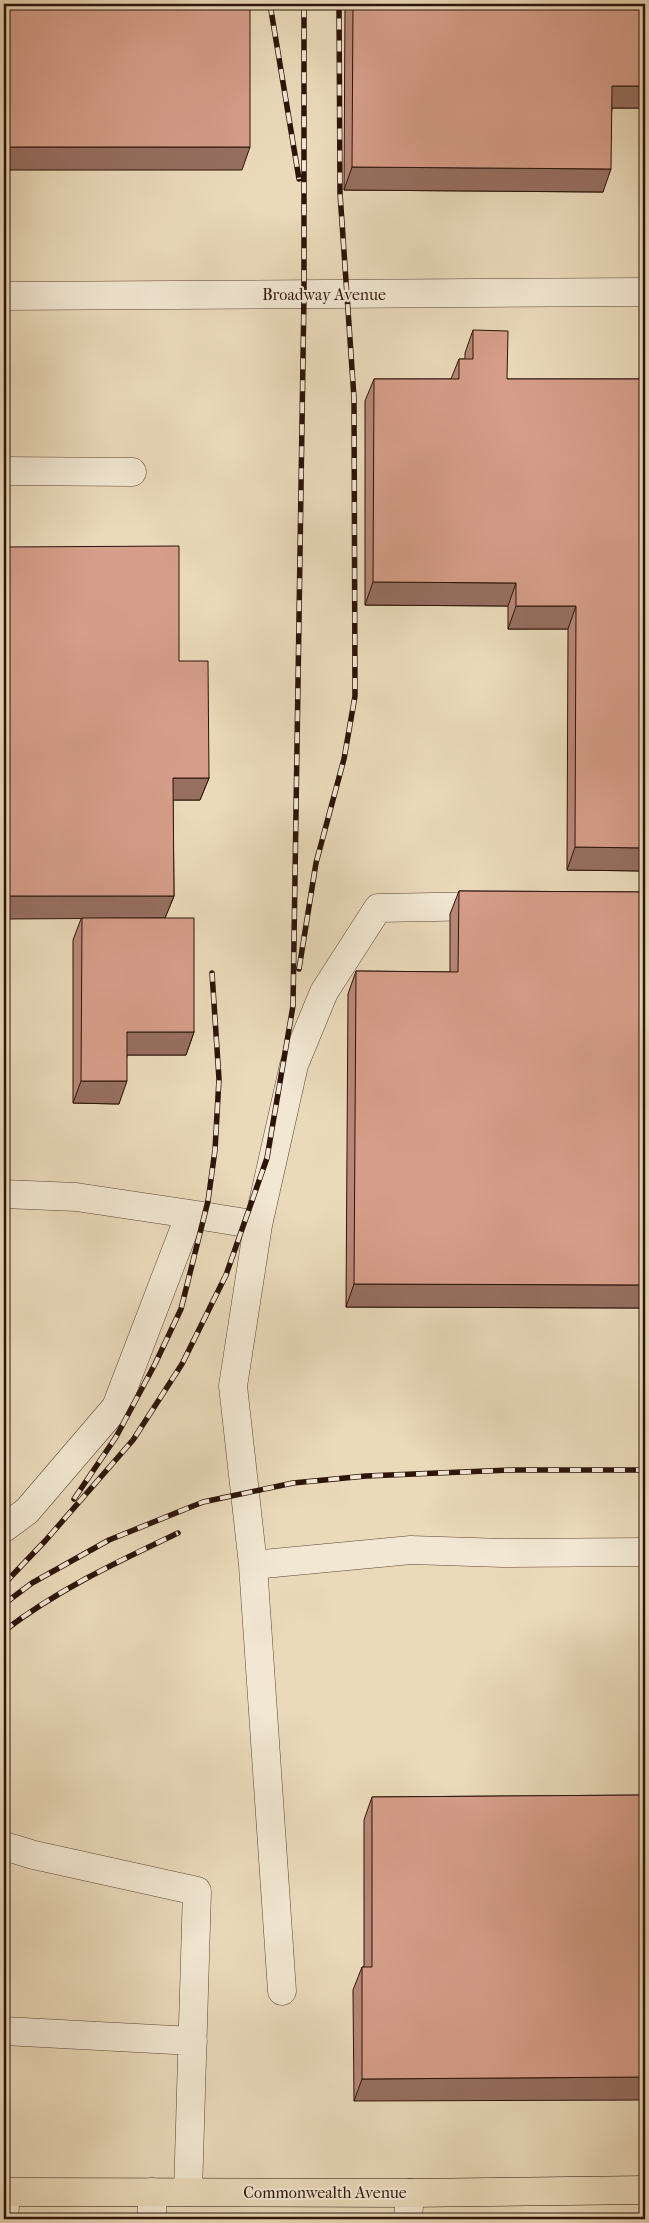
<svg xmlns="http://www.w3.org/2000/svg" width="649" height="2223" font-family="'IM FELL French Canon',serif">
	<rect width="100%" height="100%" fill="#eadaba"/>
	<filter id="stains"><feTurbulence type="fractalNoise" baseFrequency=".004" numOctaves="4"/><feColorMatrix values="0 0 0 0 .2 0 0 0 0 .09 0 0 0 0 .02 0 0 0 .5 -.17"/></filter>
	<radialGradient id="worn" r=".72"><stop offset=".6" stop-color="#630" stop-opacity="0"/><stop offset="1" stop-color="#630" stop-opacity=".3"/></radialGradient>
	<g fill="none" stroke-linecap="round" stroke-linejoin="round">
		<!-- minor casing -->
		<g stroke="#5c4536" stroke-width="29">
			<path id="minor" d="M4 296 645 292
				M4 471 132 472
				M4 1194 76 1197 190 1214 116 1407 27 1511 4 1528
				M190 1214 258 1225
				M253 1565 233 1386 258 1225 294 1065 324 992 378 908 489 906
				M4 1846 34 1855 197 1891 188 2192
				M282 1991 253 1565 411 1550 503 1553 645 1552
				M4 2031 193 2041
				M152 2192V2219
				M4 2219 6 2192
				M408 2219 410 2193"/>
		</g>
		<!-- major casing -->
		<g stroke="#2d130a" stroke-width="29">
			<path id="major" d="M4 2192 410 2193 645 2190"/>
		</g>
		<!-- minor -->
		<use href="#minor" stroke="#f1e7d2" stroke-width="28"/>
		<!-- major -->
		<use href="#major" stroke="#eadaba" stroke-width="28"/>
		<!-- rail casing -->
		<g stroke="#2d130a" stroke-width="5.5">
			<path id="rail" d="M270 4 299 179
				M299 969 316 863 344 759 355 696 354 398 340 193 339 4
				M74 1499 116 1437 155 1364 181 1309 208 1201 215 1150 219 1079 212 973
				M4 1584 46 1540 133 1440 182 1364 226 1275 267 1158 293 1006 304 294V4
				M4 1604 32 1583 109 1540 203 1502 293 1483 366 1476 513 1470H645
				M4 1631C57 1590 117 1562 178 1533"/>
		</g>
		<!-- rail -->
		<use href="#rail" stroke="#f1e7d2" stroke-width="4" stroke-dasharray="11" stroke-linecap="butt"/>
	</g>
	<!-- wall -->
	<path fill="#b88877" stroke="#2d130a" d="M345 4H608V7L644 108H612L603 192 344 190Z
		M473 330 507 379H645V871L567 870 568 629H508V606L365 605V401L374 379H451L459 359H465V353Z
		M179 661 209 778 200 800H173L174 896 165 918 194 1032 186 1055H127L119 1104 73 1103V940Z
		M459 891 645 892V1308L346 1307 348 994 356 971 450 972V914Z
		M645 1795 354 2101 353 1990 362 1967H364V1820L372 1797Z"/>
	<!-- shaded-wall -->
	<path fill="#966f61" stroke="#2d130a" d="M612 86H645V105L644 108H603Z
		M4 147H250L242 170H4Z
		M352 167 611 169 603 192 344 190Z
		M373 582 516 583 508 606 365 605Z
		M516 606H576L568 629H508Z
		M173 778H209L200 800H165Z
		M575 847 645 848V871L567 870Z
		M4 896H174L165 918 4 919Z
		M127 1032H194L186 1055H119Z
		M81 1081H127L119 1104 73 1103Z
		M354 1284 645 1285V1308L346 1307Z
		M645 2077V2100L354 2101 362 2079Z"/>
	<!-- building -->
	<path fill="#d69e8a" stroke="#2d130a" d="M4 4H250V147H4Z
		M353 4H608V7H645V86H612L611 169 352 167Z
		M473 330 508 331 507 379H645V848L575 847 576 606H516V583L373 582 374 379H459V359H473Z
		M179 546V661H208L209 778H173L174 896H4V547Z
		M459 891 645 892V1285L354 1284 356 971 458 972Z
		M82 918H194V1032H127V1081H81Z
		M645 1795V2077L362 2079V1967H372V1797Z"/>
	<g text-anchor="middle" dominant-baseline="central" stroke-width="4" stroke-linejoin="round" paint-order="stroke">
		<!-- street labels -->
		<g font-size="16" fill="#2d130a" stroke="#f1e7d2">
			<text x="324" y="294">Broadway Avenue</text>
			<text x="325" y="2192">Commonwealth Avenue</text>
		</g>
	</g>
	<!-- margin -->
	<rect width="649" height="2223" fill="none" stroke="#eadaba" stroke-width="20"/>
	<rect x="5" y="5" width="639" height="2213" fill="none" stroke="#2d130a" stroke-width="2.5"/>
	<rect x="10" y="10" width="629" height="2203" fill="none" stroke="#2d130a"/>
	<rect width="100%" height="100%" filter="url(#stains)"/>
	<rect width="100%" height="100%" fill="url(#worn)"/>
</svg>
